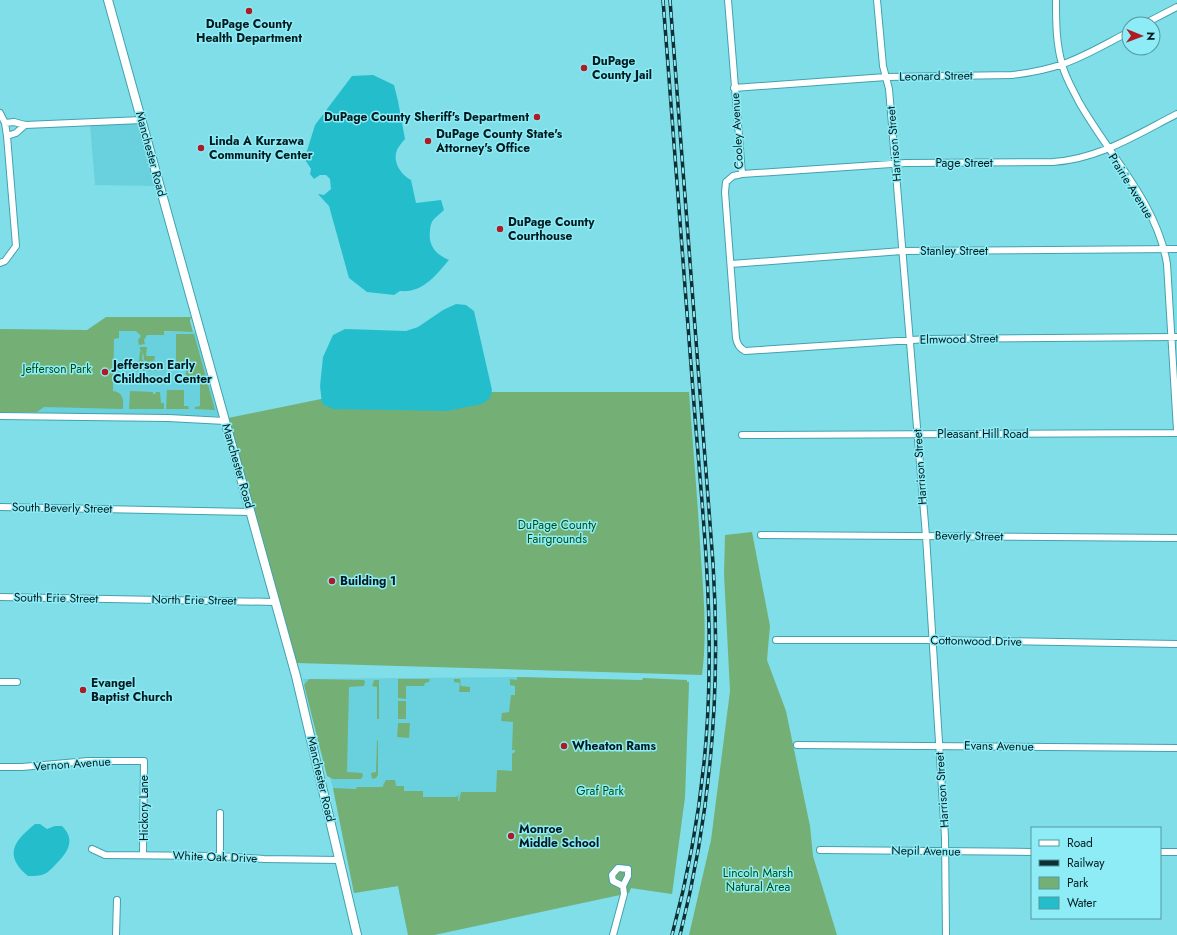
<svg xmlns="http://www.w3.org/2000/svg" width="1177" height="935" font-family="Jost,sans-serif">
	<rect width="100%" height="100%" fill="#80dee9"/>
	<!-- built -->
	<path fill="#69d1dd" d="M139 122 156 186 95 185 90 125Z
		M0 329 198 332 221 416 0 413Z
		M517 677 689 682 685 797 672 894 631 888 629 893 434 935H408L398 886 354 893 333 788 303 679Z"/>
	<!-- green -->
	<path fill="#74b076" d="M106 317H191L190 321 193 332 164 331V335H147L144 340 145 344 139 345 138 340 141 336 136 331H119V338L114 339 113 391C123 392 124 400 123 409L44 407 37 412H0V329L87 330Z
		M176 334H194L215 410 195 409V407L200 406V382H186V364H176Z
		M140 347H147L146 356H155L154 361 147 362 144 360 143 352 140 350Z
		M140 351 143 352 142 358 144 362 154 364 160 363V366H164V371L130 370 139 361Z
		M167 390H184V406H188L189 409H166Z
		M130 391 153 392V394H155L156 392H160L161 403H164V409H129Z
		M484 392H689C693 448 698 503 701 559 704 598 707 637 702 675L296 663 228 418 321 399Z
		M752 532 770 626 767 660 786 711 810 826 813 856 837 935H689L711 840 730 691 724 574 725 535Z
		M517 677 642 680 643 678 687 680V682H689L685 797 672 894 631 888 629 893 434 935H408L398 886 354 893 333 788 356 789 357 787H381L384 786 383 785 386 780H395L396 786H404V791H423V797H455L458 796 459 792 458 801H459L461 792H496L497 770 512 771V754L513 753 515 752V750H512L513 722 501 721 502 713 509 712 511 695H515V686L510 685V679L517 680Z
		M309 679 363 680 365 681 364 686 349 687 347 772 362 773 363 776 361 779H333L327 776 304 685Z
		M398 679H430L429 682 425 683 424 686H406V699L398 698Z
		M454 679H460L461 686 470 687V692H459L460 683 454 682Z
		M374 680H379V719H377V687L372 686Z
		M398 701H406V719H398Z
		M398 723H410L409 738 397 737Z
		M377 740 378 741V775L376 778 372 779 371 773 376 772Z"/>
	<!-- water -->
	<path fill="#24bdcb" d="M373 75 394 85 398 101 405 139C402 142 399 146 397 150 392 162 401 175 411 180L416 203 441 200 444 210C441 213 437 216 434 219 431 222 430 227 430 231 428 246 436 254 449 260 435 276 423 293 400 291L394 295 367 292 349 278 329 206 318 194 324 195 331 189 330 179 326 175H320L314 179 310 174 311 169 306 161V154L315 125 352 76Z
		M456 304 466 305 474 311 492 390 490 398 482 404 447 411 333 409 322 404 320 386 323 357 333 335 345 329 406 331 418 327 443 310Z
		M35 824H40L47 829 55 826H62C76 840 68 852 56 864 53 867 48 873 44 874 40 876 33 876 28 876 3 855 14 841 35 824Z"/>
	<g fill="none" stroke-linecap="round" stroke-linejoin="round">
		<!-- minor casing -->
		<g stroke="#41a2ad" stroke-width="8">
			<path id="minor" d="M728 0 742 174
				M877 0 883 66 889 89 926 536 945 837 946 935
				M1056 0C1056 21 1056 43 1062 64 1065 77 1073 90 1079 102 1109 155 1157 203 1167 264L1177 430
				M1144 24 1177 7
				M734 88 886 77 1012 75C1029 73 1046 70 1063 64 1086 56 1107 43 1129 32
				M0 113 5 123 7 136 16 246 5 261 0 263
				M1177 114C1136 135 1099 159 1053 162L906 163 742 174 733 176 726 182 725 192 736 338C737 344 739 348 745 351L927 339 1177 337
				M5 123 14 122 25 125 142 120
				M7 136 16 133 25 125
				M731 264 902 251 1177 249
				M0 416 168 418 225 421
				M742 435 1177 433
				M0 507 250 512
				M761 535 1177 538
				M0 597 275 602
				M776 640H932L1177 644
				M0 682H17
				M797 745 1177 748
				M0 767H22L88 761H144L143 855
				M220 813V856
				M92 849 105 855 220 856 264 859 340 860
				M820 850 1032 852
				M1160 852H1177
				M116 935 117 900
				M613 935 624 894 623 886 613 881 612 875 618 868 628 869V876L623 886"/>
		</g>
		<!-- tertiary casing -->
		<g stroke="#41a2ad" stroke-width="10">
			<path id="tertiary" d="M108 0 296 676 357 935"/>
		</g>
		<!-- minor -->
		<use href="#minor" stroke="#fff" stroke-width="6"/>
		<!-- tertiary -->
		<use href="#tertiary" stroke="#fff" stroke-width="8"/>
		<!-- rail casing -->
		<g stroke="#0e3035" stroke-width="3.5">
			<path id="rail" d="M663 0C673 130 683 261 693 391 700 485 711 579 709 674 708 762 695 850 672 935
				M670 0 713 563C721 689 711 813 680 935"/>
		</g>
		<!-- rail -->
		<use href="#rail" stroke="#8decf6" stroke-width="2" stroke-dasharray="6" stroke-linecap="butt"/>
	</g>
	<!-- markers -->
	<g fill="#ad1b23" stroke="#8decf6" stroke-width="1.5">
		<circle cx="249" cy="11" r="4"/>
		<circle cx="584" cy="68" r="4"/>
		<circle cx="537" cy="117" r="4"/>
		<circle cx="428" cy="141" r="4"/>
		<circle cx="201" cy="148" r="4"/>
		<circle cx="500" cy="229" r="4"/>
		<circle cx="105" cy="372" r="4"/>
		<circle cx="332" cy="581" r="4"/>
		<circle cx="83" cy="690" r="4"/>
		<circle cx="564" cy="746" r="4"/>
		<circle cx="511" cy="836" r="4"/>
	</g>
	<g text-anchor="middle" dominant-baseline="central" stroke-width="3" stroke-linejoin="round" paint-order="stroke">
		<!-- poi labels -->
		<g font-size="12" font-weight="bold" fill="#001b1f" stroke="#8decf6" text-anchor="start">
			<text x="249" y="24" text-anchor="middle">DuPage County<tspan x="249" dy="14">Health Department</tspan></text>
			<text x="592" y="61">DuPage<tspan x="592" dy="14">County Jail</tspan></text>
			<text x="529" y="117" text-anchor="end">DuPage County Sheriff's Department</text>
			<text x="436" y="134">DuPage County State's<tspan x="436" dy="14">Attorney's Office</tspan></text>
			<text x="209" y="141">Linda A Kurzawa<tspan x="209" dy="14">Community Center</tspan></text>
			<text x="508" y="222">DuPage County<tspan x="508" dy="14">Courthouse</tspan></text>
			<text x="113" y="365">Jefferson Early<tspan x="113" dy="14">Childhood Center</tspan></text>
			<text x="340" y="581">Building 1</text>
			<text x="91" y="683">Evangel<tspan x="91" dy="14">Baptist Church</tspan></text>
			<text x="572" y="746">Wheaton Rams</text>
			<text x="519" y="829">Monroe<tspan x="519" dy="14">Middle School</tspan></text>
		</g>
		<!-- street labels -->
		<g font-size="12" fill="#001b1f" stroke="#8decf6">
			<text transform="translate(936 76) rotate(-1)">Leonard Street</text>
			<text transform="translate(737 131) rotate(-93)">Cooley Avenue</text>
			<text transform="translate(894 144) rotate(-95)">Harrison Street</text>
			<text transform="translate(151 154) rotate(75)">Manchester Road</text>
			<text x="964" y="163">Page Street</text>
			<text transform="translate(1131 186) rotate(58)">Prairie Avenue</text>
			<text x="954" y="251">Stanley Street</text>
			<text transform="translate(959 339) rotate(-1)">Elmwood Street</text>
			<text x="983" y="434">Pleasant Hill Road</text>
			<text transform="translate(238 466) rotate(74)">Manchester Road</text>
			<text transform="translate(920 467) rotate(-94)">Harrison Street</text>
			<text transform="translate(62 508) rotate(1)">South Beverly Street</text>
			<text transform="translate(969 536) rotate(1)">Beverly Street</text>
			<text transform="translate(56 598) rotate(1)">South Erie Street</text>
			<text transform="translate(194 600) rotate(1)">North Erie Street</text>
			<text transform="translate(976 641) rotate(1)">Cottonwood Drive</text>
			<text transform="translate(999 746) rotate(1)">Evans Avenue</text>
			<text transform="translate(72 764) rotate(-4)">Vernon Avenue</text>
			<text transform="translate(321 779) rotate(77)">Manchester Road</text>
			<text transform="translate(942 790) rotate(-94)">Harrison Street</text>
			<text transform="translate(144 808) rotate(-90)">Hickory Lane</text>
			<text transform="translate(926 851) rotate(1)">Nepil Avenue</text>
			<text transform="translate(215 857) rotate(2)">White Oak Drive</text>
		</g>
		<!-- park labels -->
		<g font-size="12" fill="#004f0f" stroke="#8decf6">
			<text x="57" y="369">Jefferson Park</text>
			<text x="557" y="525">DuPage County<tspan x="557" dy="14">Fairgrounds</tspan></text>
			<text x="600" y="791">Graf Park</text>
			<text x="758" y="873">Lincoln Marsh<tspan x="758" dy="14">Natural Area</tspan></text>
		</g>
	</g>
	<!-- legend -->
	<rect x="1031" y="827" width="130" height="92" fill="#8decf6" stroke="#5598a0"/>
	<rect x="1039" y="840" width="20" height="6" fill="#ffffff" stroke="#5598a0"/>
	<text x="1067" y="847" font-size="12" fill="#001b1f">Road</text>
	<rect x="1039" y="860" width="20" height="6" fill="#0e3035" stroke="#5598a0"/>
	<text x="1067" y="867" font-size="12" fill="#001b1f">Railway</text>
	<rect x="1039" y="877" width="20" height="12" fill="#74b076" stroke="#5598a0"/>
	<text x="1067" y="887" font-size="12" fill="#001b1f">Park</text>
	<rect x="1039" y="897" width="20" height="12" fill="#24bdcb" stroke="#5598a0"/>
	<text x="1067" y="907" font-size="12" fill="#001b1f">Water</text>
	<!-- north arrow -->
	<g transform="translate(1141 36) rotate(91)"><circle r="19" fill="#8decf6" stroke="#5598a0"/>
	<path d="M0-3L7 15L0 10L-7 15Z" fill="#ad1b23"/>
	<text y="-6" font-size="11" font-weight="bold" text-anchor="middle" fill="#001b1f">N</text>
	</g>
</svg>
